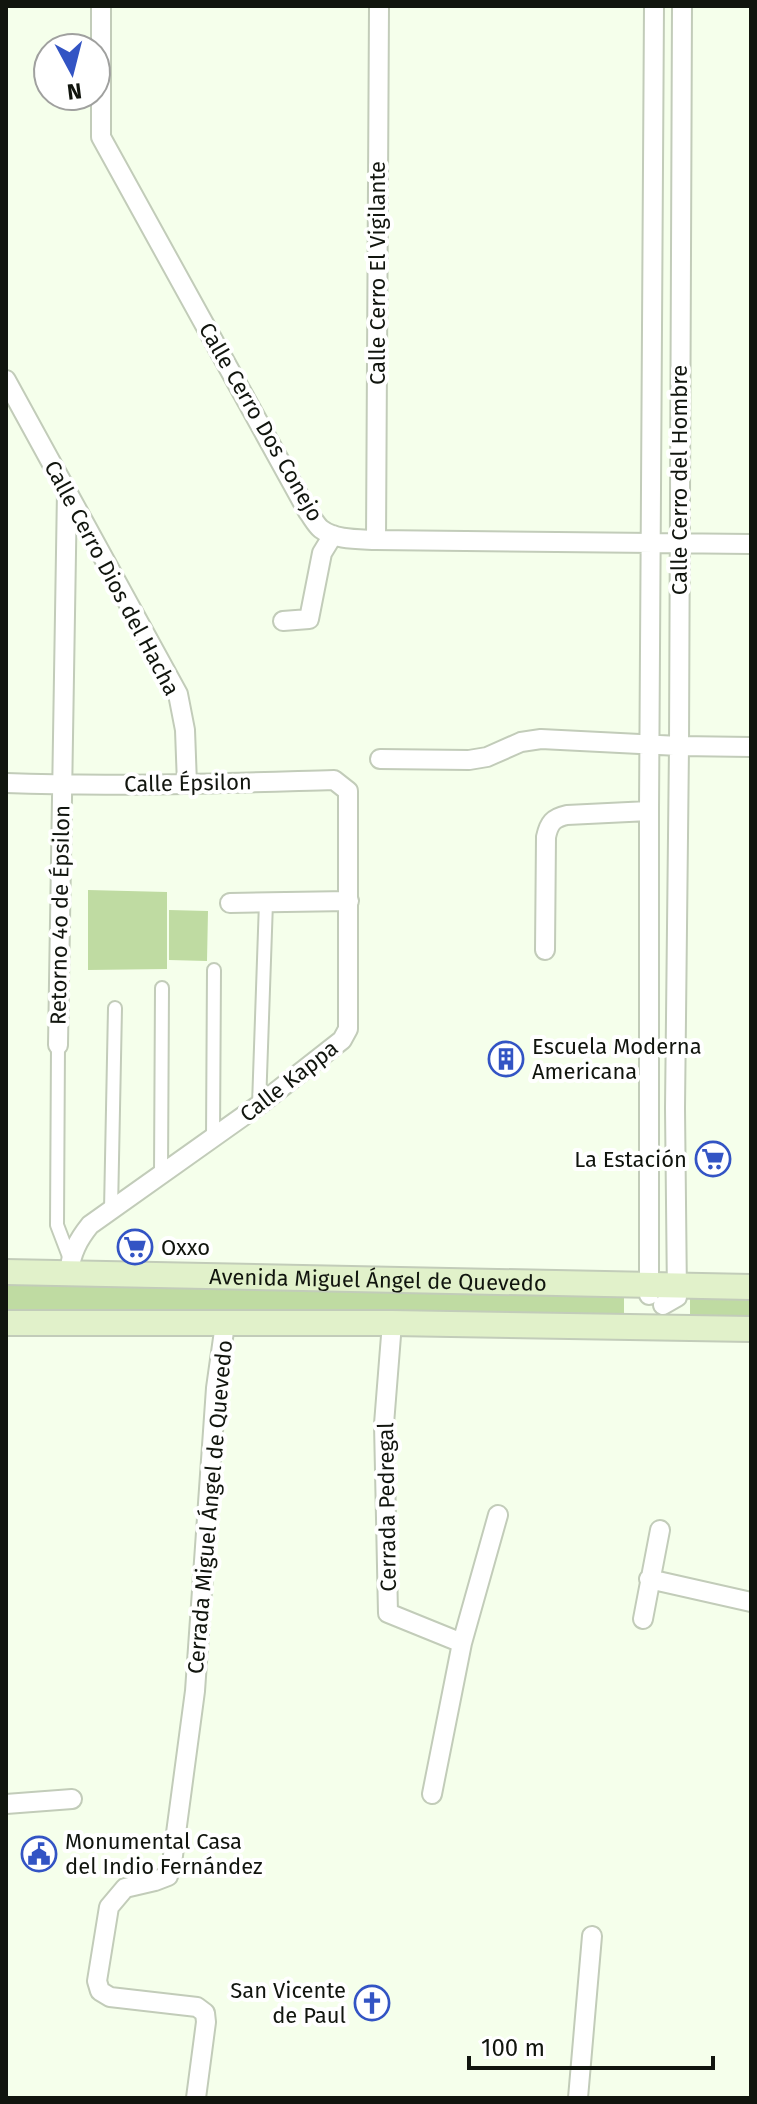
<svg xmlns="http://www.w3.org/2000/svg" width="757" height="2104" font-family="'Fira Sans',sans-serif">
	<rect width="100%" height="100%" fill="#f5ffeb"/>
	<!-- green -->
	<path fill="#bfdba2" d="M88 890 167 892V969L88 970Z
		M169 910 208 911 207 961 169 960Z
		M6 1285 624 1294V1317L6 1314Z
		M690 1298 751 1300V1319L690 1317Z"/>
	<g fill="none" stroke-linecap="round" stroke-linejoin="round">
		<!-- pedestrian casing -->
		<g stroke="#c2ccb9" stroke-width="16">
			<path id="pedestrian" d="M58 1045 57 1225 70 1259
				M259 1105 266 902
				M213 1139 214 970
				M161 1174 162 988
				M111 1210 115 1008"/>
		</g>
		<!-- minor casing -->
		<g stroke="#c2ccb9" stroke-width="22">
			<path id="minor" d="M101 6V137L308 512C312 517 316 525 321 529 335 540 358 539 376 540L751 544
				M6 380 178 694 185 730 187 784
				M376 540 379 6
				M283 621 309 619 322 553 333 535
				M380 759 469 760 487 757 521 742 541 739 679 746 751 747
				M6 783C115 787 225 783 334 780L348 791V1029L342 1040 259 1105 90 1225C78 1240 71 1253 69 1273
				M230 903 349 901
				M545 950 546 837C549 823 553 818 567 815L649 811
				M58 1045 67 491
				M649 1295V811L654 6
				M663 1305 677 1297 675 1108 679 746 682 6
				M392 1323 384 1424 388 1613 462 1643
				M649 1579 751 1602
				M643 1619 660 1530
				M432 1794 462 1643 498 1515
				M6 1804 72 1799
				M196 2098 206 2022 205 2013 197 2007 110 1997 100 1991 97 1981 109 1907 125 1888 155 1881 168 1876 172 1863 195 1691 216 1388 225 1324
				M578 2098 592 1936"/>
		</g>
		<!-- secondary casing -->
		<g stroke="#c2ccb9" stroke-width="28">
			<g id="secondary">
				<path id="s1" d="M6 1272 751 1287"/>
				<path d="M6 1323H392L751 1329"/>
			</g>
		</g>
		<!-- pedestrian -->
		<use href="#pedestrian" stroke="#fff" stroke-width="12"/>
		<!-- minor -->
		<use href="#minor" stroke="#fff" stroke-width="18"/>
		<!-- secondary -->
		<use href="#secondary" stroke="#e1f1ca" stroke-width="24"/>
	</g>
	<!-- icons -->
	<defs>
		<g id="building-ring" transform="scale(1.8)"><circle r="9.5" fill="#fff" stroke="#3354c4" stroke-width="1.5"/><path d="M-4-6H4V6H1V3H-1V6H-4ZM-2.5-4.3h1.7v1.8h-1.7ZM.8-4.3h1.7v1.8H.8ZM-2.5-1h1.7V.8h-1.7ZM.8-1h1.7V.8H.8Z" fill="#3354c4"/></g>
		<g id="supermarket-ring" transform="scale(1.8)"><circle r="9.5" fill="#fff" stroke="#3354c4" stroke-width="1.5"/><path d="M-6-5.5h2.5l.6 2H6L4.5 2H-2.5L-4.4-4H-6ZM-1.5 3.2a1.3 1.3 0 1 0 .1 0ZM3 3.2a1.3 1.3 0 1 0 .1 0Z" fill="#3354c4"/></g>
		<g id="civic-ring" transform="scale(1.8)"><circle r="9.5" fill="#fff" stroke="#3354c4" stroke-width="1.5"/><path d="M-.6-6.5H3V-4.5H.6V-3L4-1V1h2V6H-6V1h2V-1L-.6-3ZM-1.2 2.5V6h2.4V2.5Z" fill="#3354c4"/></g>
		<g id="church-ring" transform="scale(1.8)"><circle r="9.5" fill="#fff" stroke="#3354c4" stroke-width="1.5"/><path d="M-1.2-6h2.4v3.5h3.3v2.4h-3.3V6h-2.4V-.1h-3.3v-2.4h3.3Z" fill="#3354c4"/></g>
	</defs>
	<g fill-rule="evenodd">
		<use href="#building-ring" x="506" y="1059"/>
		<use href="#supermarket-ring" x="713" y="1159"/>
		<use href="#supermarket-ring" x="135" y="1247"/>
		<use href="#civic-ring" x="39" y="1854"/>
		<use href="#church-ring" x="372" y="2003"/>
	</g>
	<g text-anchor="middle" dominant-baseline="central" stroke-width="8" stroke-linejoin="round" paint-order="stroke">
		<!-- street labels -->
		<g font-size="22" fill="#11150e" stroke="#fff">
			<text transform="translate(377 273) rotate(-90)">Calle Cerro El Vigilante</text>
			<text transform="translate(261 422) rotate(60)">Calle Cerro Dos Conejo</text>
			<text transform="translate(679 480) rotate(-90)">Calle Cerro del Hombre</text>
			<text transform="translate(112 578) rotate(62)">Calle Cerro Dios del Hacha</text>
			<text transform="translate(188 783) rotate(-1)">Calle Épsilon</text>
			<text transform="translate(60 915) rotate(-89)">Retorno 4o de Épsilon</text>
			<text transform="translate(289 1081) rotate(-38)">Calle Kappa</text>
			<text stroke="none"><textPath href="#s1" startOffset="372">Avenida Miguel Ángel de Quevedo</textPath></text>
			<text transform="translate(210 1507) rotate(-85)">Cerrada Miguel Ángel de Quevedo</text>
			<text transform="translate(387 1507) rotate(-91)">Cerrada Pedregal</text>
		</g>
		<!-- poi labels -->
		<g font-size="22" fill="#11150e" stroke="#fff" text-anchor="start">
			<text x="532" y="1046">Escuela Moderna<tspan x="532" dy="25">Americana</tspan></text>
			<text x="687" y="1159" text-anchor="end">La Estación</text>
			<text x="161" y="1247">Oxxo</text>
			<text x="65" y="1841">Monumental Casa<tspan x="65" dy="25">del Indio Fernández</tspan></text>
			<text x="346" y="1990" text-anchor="end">San Vicente<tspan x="346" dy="25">de Paul</tspan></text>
		</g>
	</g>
	<!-- border -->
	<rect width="757" height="2104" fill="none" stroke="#11150e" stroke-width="16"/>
	<!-- north arrow -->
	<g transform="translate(72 72) rotate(173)"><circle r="38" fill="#ffffff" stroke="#a0a19f" stroke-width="2"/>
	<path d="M0-6L14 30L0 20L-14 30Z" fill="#3354c4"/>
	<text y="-12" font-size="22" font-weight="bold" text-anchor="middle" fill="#11150e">N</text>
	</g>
	<!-- scale -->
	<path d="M469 2056v12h244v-12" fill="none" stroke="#11150e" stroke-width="4"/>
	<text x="481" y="2056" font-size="24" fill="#11150e" stroke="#ffffff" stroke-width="6" paint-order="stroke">100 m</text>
</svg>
